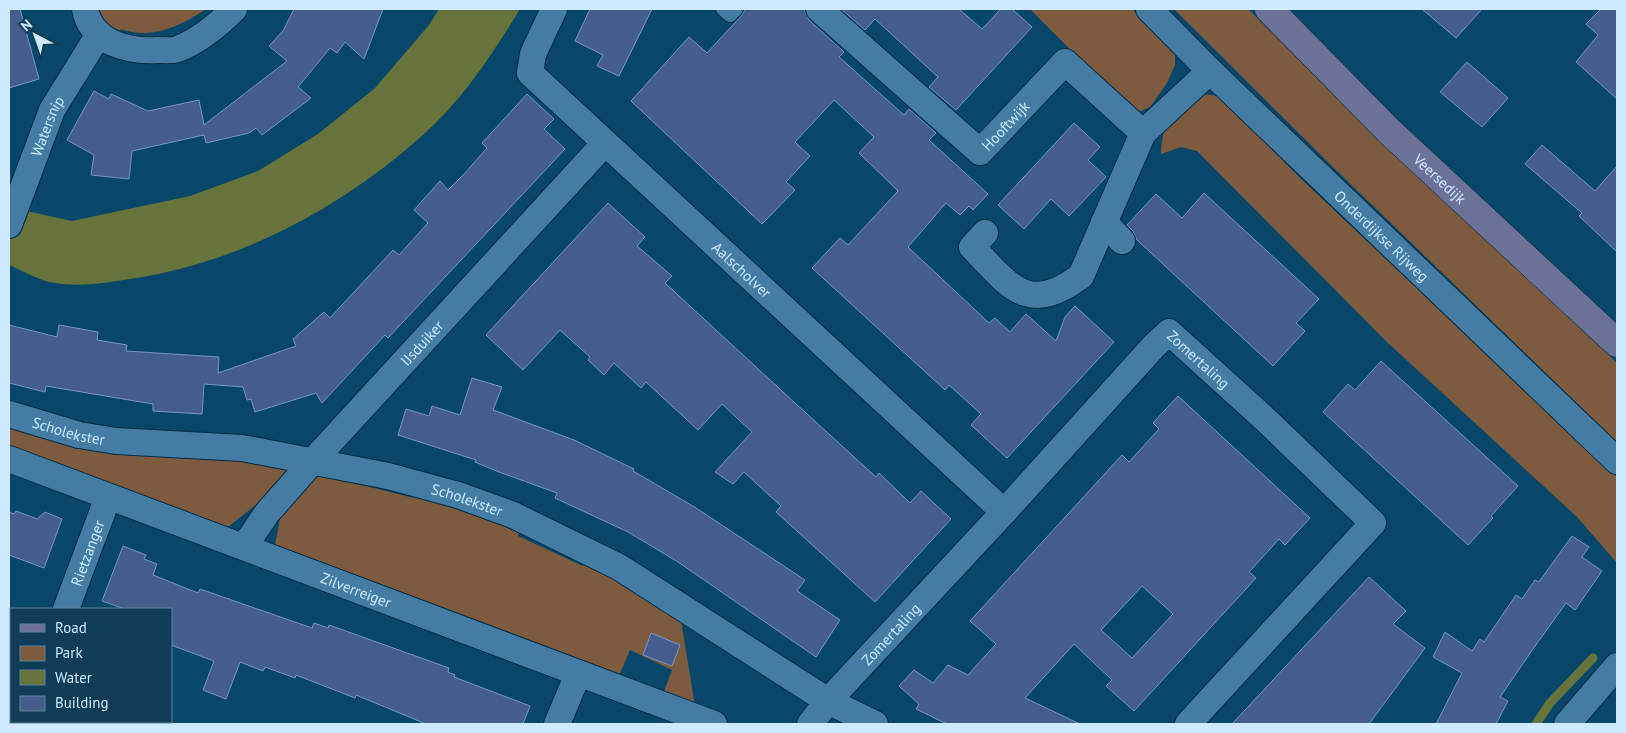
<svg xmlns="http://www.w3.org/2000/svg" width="1626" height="733" font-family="'PT Sans',sans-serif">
	<rect width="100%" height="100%" fill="#08476a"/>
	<!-- green -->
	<path fill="#7d5b3e" d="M99 9H206C180 26 153 40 121 29L117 38 107 26Z
		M1030 9H1132L1175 50V65L1167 83 1150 107 1130 116 1122 102Z
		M1174 9H1248L1376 136 1617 363V442L1336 170Z
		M1202 94 1220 96 1297 175 1617 477V563L1577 517 1387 342 1197 151 1181 147 1161 154C1161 123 1176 110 1202 94Z
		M9 421 282 464 288 471 261 501 224 530 9 445Z
		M323 470 342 480 414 498 418 492 520 527 518 536 583 566 588 559 680 614 695 706 663 694 672 670 630 650 619 676 275 545 280 518Z"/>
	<!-- water -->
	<path fill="#66743c" d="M439 9H520C493 53 463 99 424 134 342 208 239 263 130 279 105 283 80 287 55 283 40 281 23 271 9 265V204L31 212 72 221 190 196 258 171 318 134 375 88 429 25Z"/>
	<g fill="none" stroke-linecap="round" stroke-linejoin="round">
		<!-- stream -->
		<path stroke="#66743c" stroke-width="9" d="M1536 724 1550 703 1593 658"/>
	</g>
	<!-- building -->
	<path fill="#435e8c" stroke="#7795c8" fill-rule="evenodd" d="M9 9H20L39 79 9 88Z
		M294 9H383L364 59 345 42 337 53 330 48 298 87 311 98 262 135 256 128 249 133 206 143 204 135 132 151 129 179 91 175 94 155 67 140 94 91 109 99 111 94 148 111 199 100 204 125 287 61 269 46 283 31Z
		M590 9H652L619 76 597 66 603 55 575 41Z
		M745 9H804L809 20 844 52 839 57 904 115 909 109 936 133 929 140 988 194 973 210 969 206 960 215 946 203 908 247 989 323 995 318 1010 332 1026 314 1056 341 1065 317 1075 306 1114 342 1007 458 971 425 981 414 949 385 945 390 812 268 840 238 848 245 898 191 859 153 874 137 834 100 795 142 810 156 786 182 795 190 762 224 631 101 689 37 707 53 742 15Z
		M841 9H959L982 29 1001 9H1012L1032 27 956 110 929 87 938 77 875 19 865 30Z
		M1422 9H1482L1456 38Z
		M1601 9H1617V99L1576 62 1598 35 1586 24Z
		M1467 62 1508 98 1482 127 1440 92Z
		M527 94 554 119 544 129 565 149 388 338 385 335 322 403 316 393 255 412 251 399 247 400 243 387 204 384 202 414 153 411V404L46 386 45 392 9 383V325L57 337 59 325 98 332 97 340 127 345 126 351 219 357 218 373 296 346 293 339 324 312 330 318 393 250 399 255 428 223 414 210 440 181 448 190 465 173 487 148 482 143Z
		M1074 123 1100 147 1088 160 1106 177 1069 216 1051 199 1024 229 998 205Z
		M1542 145 1595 191 1617 166V252L1579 216 1582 213 1525 164Z
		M1204 193 1319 299 1296 323 1305 331 1273 366 1137 240 1133 231 1127 225 1156 194 1182 218Z
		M608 203 645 237 637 246 672 276 665 283 795 403 876 477 879 473 910 503 921 491 951 519 875 602 776 512 781 506 744 472 733 484 715 472 752 432 722 404 698 430 646 382 641 388 614 363 604 375 588 360 590 357 560 330 523 370 486 335Z
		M1381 361 1518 486 1491 516 1493 518 1468 545 1323 412 1348 384 1355 390Z
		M472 378 502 387 493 410 574 440 634 469 633 471 696 508 805 580 797 591 840 620 816 657 678 562 628 532 555 498 557 493 499 472 475 462 476 460 398 435 406 409 429 416 432 406 460 415Z
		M1178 396 1310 518 1285 545 1279 539 1249 572 1256 578 1134 711 1106 686 1112 680 1074 644 1025 698 1080 724H947L916 709 919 704 899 686 914 670 933 683 948 665 968 675 996 644 970 621 1122 455 1129 462 1159 429 1153 423ZM1142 586 1173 614 1132 658 1101 630Z
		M16 511 37 519 45 512 62 519 44 568 9 555V512L14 514Z
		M1572 536 1589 547 1582 557 1602 571 1575 610 1566 603 1533 649 1500 697 1508 701 1496 724H1436L1462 673 1433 657 1445 632 1472 651 1480 639 1484 642 1516 595 1522 599 1535 580 1539 582Z
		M123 546 146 555 144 559 157 564 153 575 198 593 200 589 312 628 314 623 328 628 329 625 449 668 448 672 455 675 454 677 530 706 523 724H426L356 695 355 698 296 675 295 678 265 667 263 671 240 662 226 699 203 690 214 661 171 645V609H125L102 601Z
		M1369 577 1406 611 1393 624 1425 648 1369 724H1232Z
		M651 633 680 645 672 666 643 655Z"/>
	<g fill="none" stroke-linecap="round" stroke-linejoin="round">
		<!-- lane casing -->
		<g stroke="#002c46" stroke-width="16">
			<path id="lane" d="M723 9 730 15 736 9"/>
		</g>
		<!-- street casing -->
		<g stroke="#002c46" stroke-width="28">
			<g id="street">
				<path d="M85 9C91 43 129 52 158 50 164 50 172 51 178 49 200 40 218 25 234 9"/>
				<path id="s1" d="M554 9 533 54 530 73 1004 512"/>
				<path id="s2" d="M819 9 980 152 1065 62 1143 133 1081 276C1027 316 1010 286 972 247L985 233"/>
				<path id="s3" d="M1149 9 1210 71 1617 461"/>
				<path d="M1143 133 1210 71"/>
				<path d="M1104 222 1122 241"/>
				<path id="s4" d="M9 225 52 110 99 34"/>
				<path id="s5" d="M9 414 79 435 116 441 242 448 388 476 458 495 513 515 619 567 828 701 875 724"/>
				<path id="s6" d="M9 459 714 724"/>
				<path id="s7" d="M244 547 267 513 312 462 605 143"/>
				<path id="s8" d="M66 609 108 497"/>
				<path d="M22 724 23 722"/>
				<path d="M557 724 578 674"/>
				<path id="s9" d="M810 724 828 701 1004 512 1154 346 1169 332 1267 421 1373 523 1188 724"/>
				<path d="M1567 724 1617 666"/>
			</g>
		</g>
		<!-- secondary casing -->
		<g stroke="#002c46" stroke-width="29">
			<g id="secondary">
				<path id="s10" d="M1269 9 1389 131 1617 343"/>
			</g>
		</g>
		<!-- lane -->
		<use href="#lane" stroke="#457ca3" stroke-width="14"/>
		<!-- street -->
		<use href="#street" stroke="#457ca3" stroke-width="26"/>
		<!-- secondary -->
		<use href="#secondary" stroke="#6c7198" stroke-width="28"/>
	</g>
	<g text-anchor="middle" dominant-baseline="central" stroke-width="5" stroke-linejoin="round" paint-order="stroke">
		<!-- street labels -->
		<g font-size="15" fill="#cdeaff" stroke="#103c57">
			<text stroke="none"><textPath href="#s2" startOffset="252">Hooftwijk</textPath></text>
			<text stroke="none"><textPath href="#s4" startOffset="106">Watersnip</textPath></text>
			<text stroke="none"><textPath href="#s10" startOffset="241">Veersedijk</textPath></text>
			<text stroke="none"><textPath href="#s3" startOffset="325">Onderdijkse Rijweg</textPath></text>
			<text stroke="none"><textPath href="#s1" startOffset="358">Aalscholver</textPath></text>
			<text stroke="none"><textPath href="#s7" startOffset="271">IJsduiker</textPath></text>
			<text stroke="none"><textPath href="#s9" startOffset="572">Zomertaling</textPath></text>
			<text stroke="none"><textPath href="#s5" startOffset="62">Scholekster</textPath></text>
			<text stroke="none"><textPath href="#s5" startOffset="468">Scholekster</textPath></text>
			<text stroke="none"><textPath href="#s8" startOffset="60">Rietzanger</textPath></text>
			<text stroke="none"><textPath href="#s6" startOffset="371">Zilverreiger</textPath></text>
			<text stroke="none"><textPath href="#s9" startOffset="121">Zomertaling</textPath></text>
		</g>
	</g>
	<!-- border -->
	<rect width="1626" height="733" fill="none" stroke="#cdeaff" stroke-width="20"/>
	<!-- legend -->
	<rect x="10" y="608" width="162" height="115" fill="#103c57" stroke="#5c829a"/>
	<rect x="20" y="624" width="25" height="8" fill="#6c7198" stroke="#5c829a"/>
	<text x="55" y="633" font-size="15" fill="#cdeaff">Road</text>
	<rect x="20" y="646" width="25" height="15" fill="#7d5b3e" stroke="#5c829a"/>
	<text x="55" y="658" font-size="15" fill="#cdeaff">Park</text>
	<rect x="20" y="670" width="25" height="15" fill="#66743c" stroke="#5c829a"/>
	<text x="55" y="683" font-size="15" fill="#cdeaff">Water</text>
	<rect x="20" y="696" width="25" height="15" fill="#435e8c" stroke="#5c829a"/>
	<text x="55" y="708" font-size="15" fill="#cdeaff">Building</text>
	<!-- north arrow -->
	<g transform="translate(35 35) rotate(319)" stroke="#103c57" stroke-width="4" paint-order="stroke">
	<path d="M0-4L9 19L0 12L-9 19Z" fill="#cdeaff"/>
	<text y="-8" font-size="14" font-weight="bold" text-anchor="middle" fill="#cdeaff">N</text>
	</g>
</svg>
